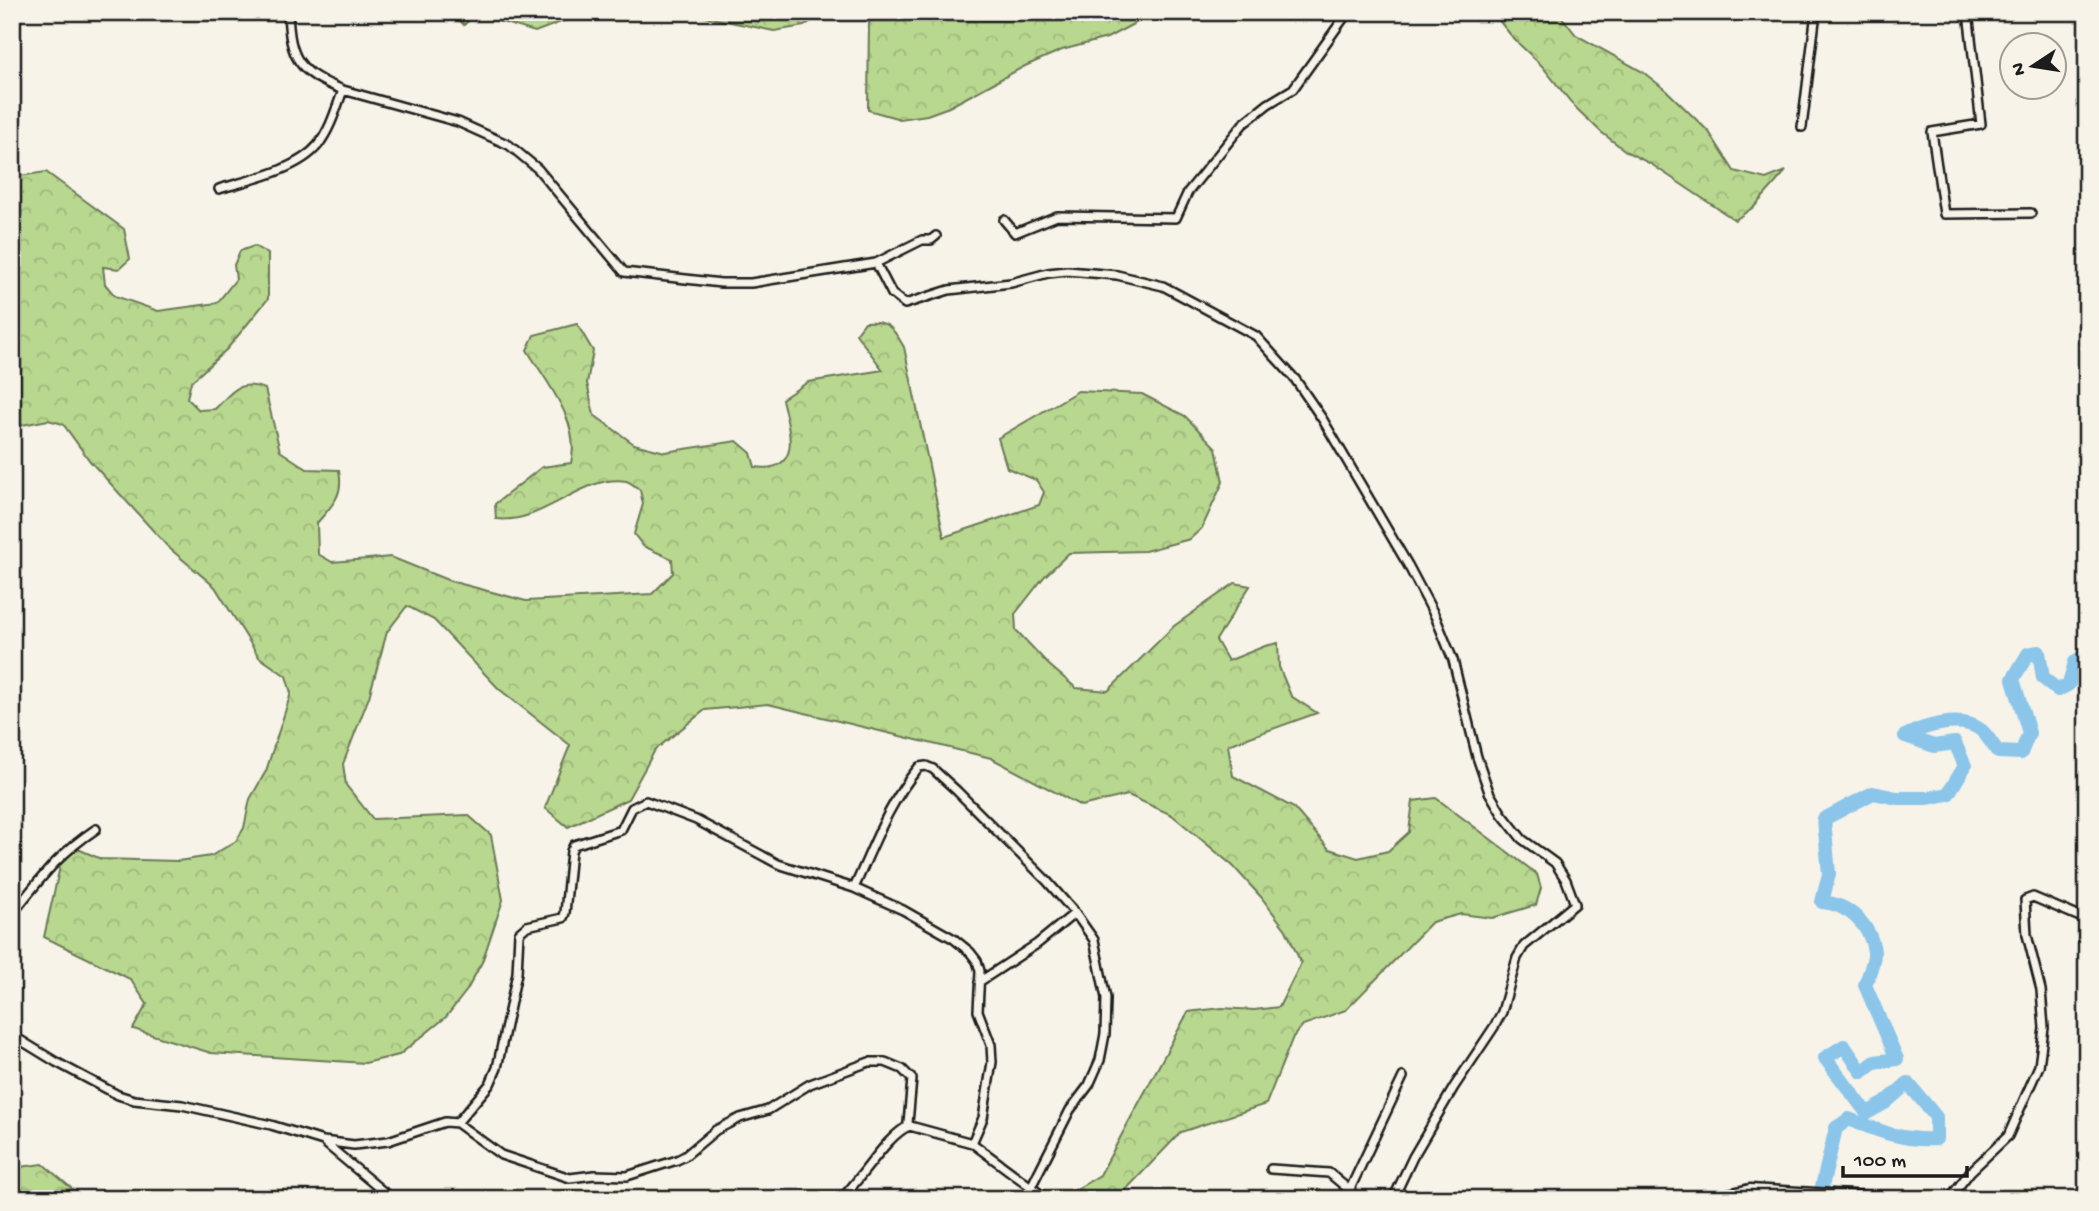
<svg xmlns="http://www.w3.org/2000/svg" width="2099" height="1211" font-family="'Gochi Hand',sans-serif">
	<defs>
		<pattern id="forest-crowns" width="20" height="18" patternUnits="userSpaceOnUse" patternTransform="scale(1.75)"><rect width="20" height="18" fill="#b8d78f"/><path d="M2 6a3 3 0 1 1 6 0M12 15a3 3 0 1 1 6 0" fill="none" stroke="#9eb87b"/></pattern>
	</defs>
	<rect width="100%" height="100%" fill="#f7f3e8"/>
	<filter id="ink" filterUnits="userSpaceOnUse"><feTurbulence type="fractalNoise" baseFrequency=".0143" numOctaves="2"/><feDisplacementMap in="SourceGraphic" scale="14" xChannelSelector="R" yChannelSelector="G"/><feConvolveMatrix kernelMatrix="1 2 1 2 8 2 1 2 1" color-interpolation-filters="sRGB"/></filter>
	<g filter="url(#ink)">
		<!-- forest -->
		<path fill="url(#forest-crowns)" stroke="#6a7a56" stroke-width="2" d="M452 12H587L535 32 475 14 464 25Z
			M681 12H823L804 26 774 31Z
			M866 12H1156L1107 38 1062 50 1025 66 949 107 927 115 900 119 868 110 869 17Z
			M1492 12H1558L1576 35 1643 72 1667 91 1709 132 1734 171 1766 179 1786 171 1755 206 1735 220 1651 164 1627 152 1601 132 1574 106 1542 66 1514 39Z
			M46 172 124 229 130 259 119 269 103 267 105 284 115 296 158 311 217 303 236 279 234 265 240 251 254 246 268 254V299L227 349 191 382 187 398 199 410 215 409C233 391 238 379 265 389L280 451 307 469 339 470C344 496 333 504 317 523L318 554 332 562 391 557 450 581 526 601 652 594 673 573 672 559 643 546 634 534 643 504 640 490C636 487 631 482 626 481 581 474 544 525 496 519L495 504 542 467 571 463C581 422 547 383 527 350L534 335 577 324 593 351 587 383 594 415 634 444 665 452 737 441 751 453 755 467C760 467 767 469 772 467 802 460 786 419 782 399L808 382 883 370 856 334 865 322C889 320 893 328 904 347L944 537 1039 505 1044 492 1036 480 1007 468 998 438 1078 391 1142 394 1185 416 1216 448 1223 482 1202 528 1190 539 1145 551 1069 553 1044 577 1015 614 1016 630 1049 665 1076 688 1108 691 1174 626 1235 583 1250 586 1216 640 1228 661 1265 646 1278 643 1279 667 1291 696 1317 713 1228 745 1233 776 1294 808 1329 849 1358 858 1388 851 1409 832 1413 801 1436 798 1537 874 1541 888 1536 905 1492 918 1461 914 1432 922 1346 1010 1303 1025 1293 1037 1266 1104 1181 1132 1117 1199H1060L1100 1175 1188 1012 1222 1008 1254 1010 1279 1007 1301 963 1286 930 1261 897 1233 866 1172 815 1128 795 1081 806 991 758 768 704 705 710 655 750 628 799 568 827 545 808 570 745 499 689 434 620 407 606 387 632 369 697 343 764 346 785 373 819 468 815 491 835 503 900 482 962 467 990 446 1017 399 1055 365 1063 211 1053 133 1029 147 1004 130 979 44 937 63 853 71 846 101 859 178 861 211 856 236 841 244 828 250 799 266 771 291 693 286 676 259 657 215 587 168 547 90 461 63 424 48 420 12 427V177Z
			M43 1164 84 1199H12V1168Z"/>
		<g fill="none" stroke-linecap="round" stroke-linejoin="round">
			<!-- river -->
			<path stroke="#8bc5ea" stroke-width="14" d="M1819 1199 1836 1128 1849 1119C1878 1131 1903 1141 1936 1139V1117L1908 1083 1885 1103 1867 1113 1825 1058 1844 1046 1862 1072 1875 1062 1897 1059 1865 985C1868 976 1875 961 1874 952 1871 925 1848 904 1822 902L1829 874 1824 819 1873 793 1897 798H1928L1948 794 1965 766 1955 743 1934 746 1905 736C1924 726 1961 715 1981 730 1987 735 1993 745 1998 752L2021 753 2029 733 2013 679 2028 654 2039 652 2043 678 2058 690 2069 684 2075 662 2083 656 2087 658"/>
			<!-- minor casing -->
			<g stroke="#1c1c1c" stroke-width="12">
				<path id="minor" d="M288 12C290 59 298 72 343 90L458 122 509 145 538 169 624 272 721 283H751L876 263 922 240H931L936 236
					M1968 12 1981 124 1932 132 1944 214 2031 213
					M1802 127 1816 12
					M219 189C249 180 298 170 318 145 330 130 336 109 343 90
					M1004 220 1015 233 1057 216 1176 218 1188 192 1243 124 1268 104 1293 89 1348 12
					M876 263 892 294 905 304 949 290 1011 283 1048 273 1067 271 1117 275 1163 286 1256 336 1295 379 1323 420 1408 565 1435 616 1453 660 1477 757 1489 792 1502 814 1522 839 1555 863 1566 880 1575 904 1524 946 1517 958 1502 1012 1494 1027 1454 1087 1413 1157 1393 1199
					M854 888C873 847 889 802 919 767L926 766 933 769 957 791 1047 881 1075 913 1094 940 1106 998 1105 1034 1100 1060 1089 1085 1070 1110 1031 1187
					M12 914C42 877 56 856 96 829
					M979 982 1037 944 1075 913
					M12 1035 56 1062 118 1095 134 1100 182 1105 271 1125 323 1141 354 1145 388 1141 445 1122 457 1123 501 1155 570 1178 594 1175 627 1176 677 1160 685 1156 716 1130 740 1118 768 1110 810 1084 869 1062H885L902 1069 912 1079 908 1123 910 1126 972 1143 1047 1199
					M457 1123 490 1084 497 1068 517 973 519 933 527 926 563 918 565 913 571 851 574 845 621 830 632 808 646 801 696 820 778 864 854 888 903 910 954 939 970 952 977 961 980 971 978 1011 991 1045 992 1062 983 1118 972 1143
					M325 1143 392 1199
					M1271 1169 1329 1173 1360 1199
					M1350 1189 1403 1077
					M841 1199C859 1182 890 1131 910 1126
					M1949 1199 1970 1172 2008 1136 2039 1066 2044 1028 2041 990 2027 935 2025 900 2033 897 2087 920
					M2087 1199V1198"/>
			</g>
			<!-- tertiary casing -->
			<g stroke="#1c1c1c" stroke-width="15">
				<path id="tertiary" d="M1711 1199 1750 1190 1899 1199"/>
			</g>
			<!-- minor -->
			<use href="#minor" stroke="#f7f3e8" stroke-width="7"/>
			<!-- tertiary -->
			<use href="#tertiary" stroke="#f7f3e8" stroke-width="10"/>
		</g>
	</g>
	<!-- margin -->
	<rect width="2099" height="1211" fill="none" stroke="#f7f3e8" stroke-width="42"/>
	<rect x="21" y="21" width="2057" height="1169" fill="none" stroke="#1c1c1c" stroke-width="2.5" filter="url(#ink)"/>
	<!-- north arrow -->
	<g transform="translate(2033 66) rotate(258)"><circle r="33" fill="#f7f3e8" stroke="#9f9d96" stroke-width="2"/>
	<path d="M0-5L12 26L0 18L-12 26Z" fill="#1c1c1c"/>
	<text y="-10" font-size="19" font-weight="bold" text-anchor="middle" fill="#1c1c1c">N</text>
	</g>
	<!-- scale -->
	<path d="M1843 1166v10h124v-10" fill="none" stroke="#1c1c1c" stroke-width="3.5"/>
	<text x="1854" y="1166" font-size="21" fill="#1c1c1c" stroke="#f7f3e8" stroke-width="5" paint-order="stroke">100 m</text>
</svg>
